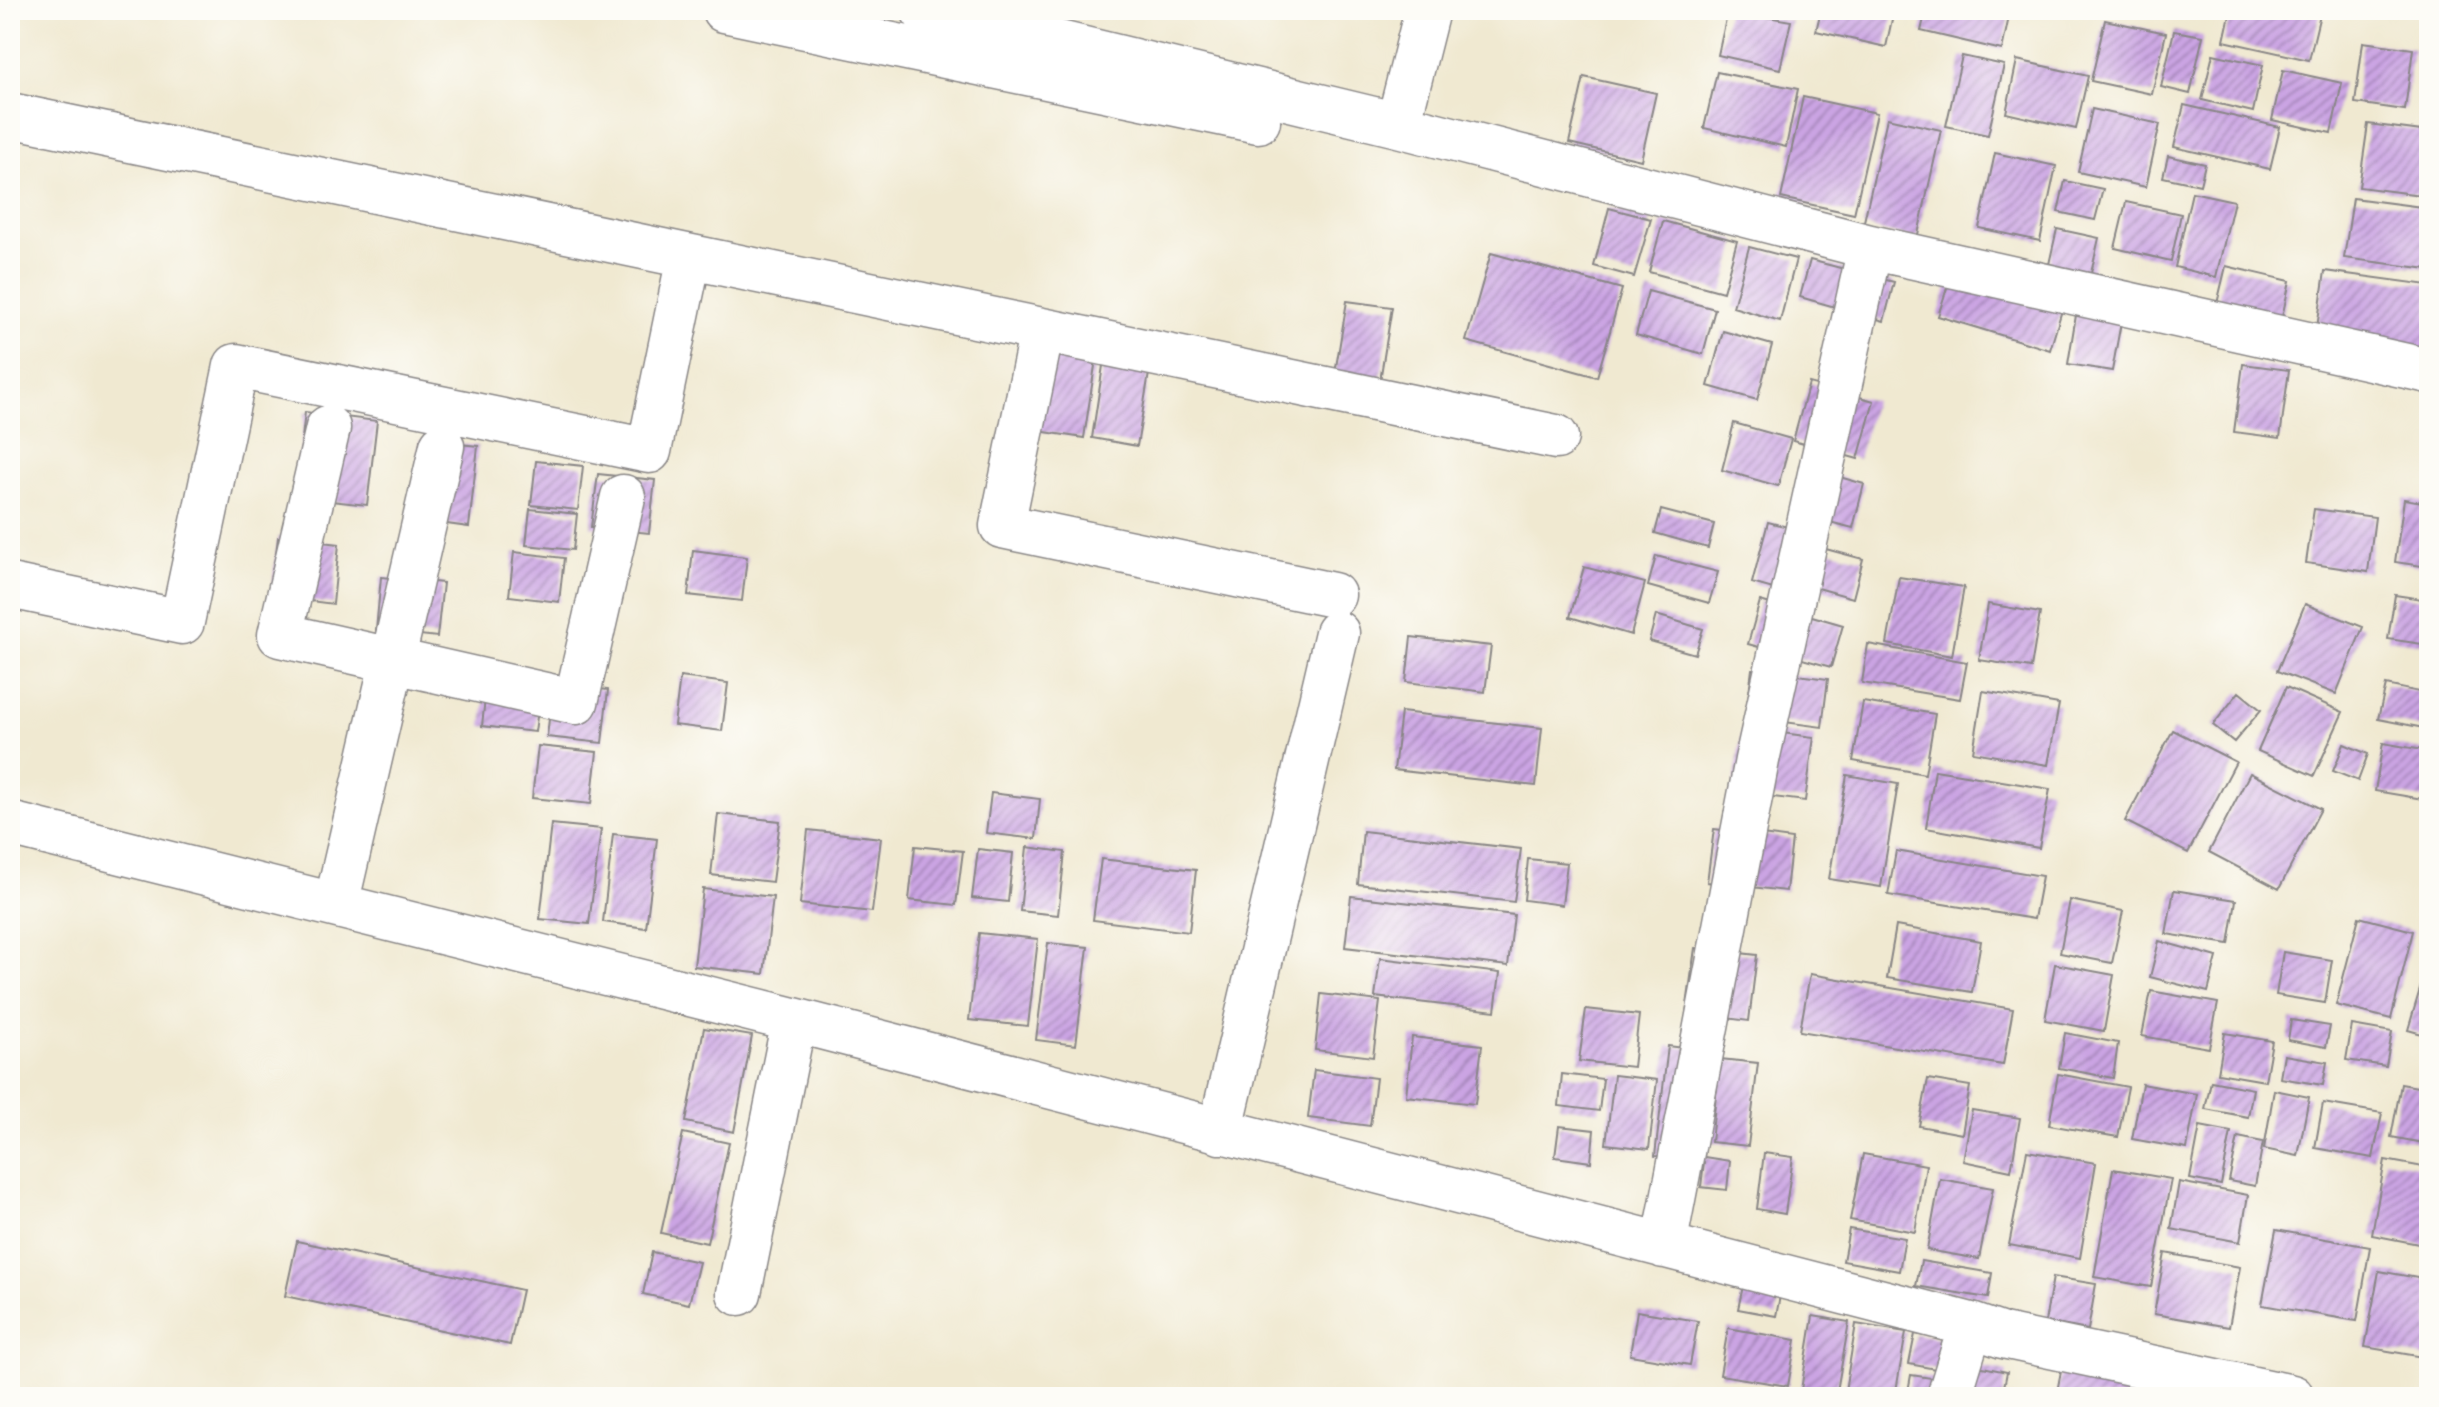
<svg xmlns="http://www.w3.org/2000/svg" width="2439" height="1407" font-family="Caveat,sans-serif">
	<defs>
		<pattern id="building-hatch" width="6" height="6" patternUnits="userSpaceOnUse" patternTransform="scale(2)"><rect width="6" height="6" fill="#cba4e3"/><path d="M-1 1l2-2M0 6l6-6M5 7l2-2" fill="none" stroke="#a485b9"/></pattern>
	</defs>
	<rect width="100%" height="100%" fill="#fdfcf7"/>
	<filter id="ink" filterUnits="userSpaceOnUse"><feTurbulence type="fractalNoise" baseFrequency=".0125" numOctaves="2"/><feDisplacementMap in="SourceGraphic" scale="16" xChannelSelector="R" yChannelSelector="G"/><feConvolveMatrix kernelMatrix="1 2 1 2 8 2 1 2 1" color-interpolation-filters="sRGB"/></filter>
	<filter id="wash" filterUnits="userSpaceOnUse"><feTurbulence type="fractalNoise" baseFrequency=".006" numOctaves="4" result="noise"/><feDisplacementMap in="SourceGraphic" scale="32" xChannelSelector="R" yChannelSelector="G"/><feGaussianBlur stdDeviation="1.8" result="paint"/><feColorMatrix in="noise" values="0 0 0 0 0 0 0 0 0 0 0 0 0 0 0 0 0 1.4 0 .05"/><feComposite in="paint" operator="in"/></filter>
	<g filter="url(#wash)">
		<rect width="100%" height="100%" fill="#f0e9d1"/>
		<g id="blocks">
			<!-- building -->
			<path fill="url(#building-hatch)" d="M1728 10 1791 21 1780 69 1718 55Z
				M1821 10H1894L1886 47 1816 31Z
				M1926 10 2010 12 2002 50 1921 31Z
				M2231 10H2321L2309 60 2224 41Z
				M2105 20 2166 33 2152 94 2091 81Z
				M2174 31 2203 36 2190 94 2161 87Z
				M2363 42 2413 49 2405 110 2355 103Z
				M2213 54 2263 65 2253 112 2202 100Z
				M1962 56 2004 65 1988 135 1946 126Z
				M2017 60 2088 76 2076 129 2006 113Z
				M2283 70 2342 83 2331 133 2272 120Z
				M1717 72 1798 89 1786 147 1704 128Z
				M1584 77 1656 93 1641 160 1569 143Z
				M1803 97 1877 113 1854 214 1781 198Z
				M2184 105 2280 127 2270 169 2174 147Z
				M2092 109 2160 124 2146 187 2078 172Z
				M1887 118 1941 130 1917 239 1863 226Z
				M2368 124 2429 132V196L2359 187Z
				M1995 153 2056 166 2040 241 1979 228Z
				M2168 156 2205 164 2200 185 2163 177Z
				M2065 181 2103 189 2095 220 2058 212Z
				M2192 192 2234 201 2216 277 2175 267Z
				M2353 198 2429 208V269L2344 258Z
				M2126 202 2181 214 2171 261 2115 248Z
				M1609 208 1651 219 1634 277 1594 266Z
				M1663 221 1737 241 1723 292 1649 272Z
				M2057 229 2099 238 2089 282 2047 273Z
				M1749 247 1796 259 1780 321 1733 307Z
				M1491 253 1622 289 1597 377 1466 341Z
				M1810 260 1894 282 1884 321 1800 297Z
				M1954 266 2065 300 2050 350 1938 316Z
				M2226 266 2290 281 2281 322 2216 308Z
				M2325 271 2429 285 2428 350 2316 335Z
				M1648 291 1715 309 1703 354 1636 335Z
				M1347 301 1392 307 1379 387 1334 379Z
				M2077 309 2122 317 2112 371 2068 364Z
				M1723 331 1772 345 1757 400 1708 386Z
				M1051 352 1096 359 1084 438 1038 431Z
				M1104 359 1150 367 1137 446 1092 438Z
				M2243 364 2289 370 2280 438 2234 432Z
				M1809 383 1874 401 1858 459 1793 441Z
				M305 412 377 421 367 505 295 497Z
				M1734 423 1791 439 1778 486 1722 470Z
				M420 440 478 446 469 527 410 519Z
				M536 461 583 466 578 510 531 505Z
				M1822 472 1864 484 1853 528 1810 517Z
				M598 474 655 480 649 533 591 527Z
				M2404 499 2429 503V567L2395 562Z
				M530 509 577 514 573 550 526 545Z
				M2314 509 2375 517 2368 572 2306 563Z
				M1661 510 1714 524 1708 548 1655 533Z
				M1768 522 1819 535 1801 597 1752 583Z
				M278 537 339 544 333 604 271 596Z
				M1822 548 1863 559 1853 598 1811 586Z
				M693 550 747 557 742 601 688 595Z
				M514 552 564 558 559 602 509 596Z
				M1656 556 1718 572 1709 603 1648 586Z
				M1584 567 1645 583 1631 635 1570 617Z
				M381 577 443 583 437 637 376 630Z
				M1899 577 1964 587 1952 656 1887 644Z
				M2395 595 2429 600V645L2388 639Z
				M1760 601 1843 625 1831 667 1748 644Z
				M1988 604 2040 613 2031 668 1979 660Z
				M2305 604 2363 627 2336 694 2277 671Z
				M1656 615 1703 629 1695 654 1649 641Z
				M1411 637 1491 646 1485 692 1406 682Z
				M1868 644 1967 662 1960 699 1862 683Z
				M1752 669 1828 679 1822 727 1746 717Z
				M680 677 728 683 722 731 674 725Z
				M487 679 541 686 535 732 482 726Z
				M553 683 608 690 602 743 547 737Z
				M2386 685 2429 694V729L2378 719Z
				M2286 687 2343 712 2314 776 2258 751Z
				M1983 691 2059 704 2048 765 1973 752Z
				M2239 692 2261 710 2234 742 2213 725Z
				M1863 702 1935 714 1925 774 1853 761Z
				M1401 712 1542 728 1536 786 1394 770Z
				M1742 728 1814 737 1805 801 1733 792Z
				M2173 730 2236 762 2188 853 2125 821Z
				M2383 743 2429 751V800L2375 791Z
				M2344 744 2368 754 2358 781 2333 771Z
				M538 746 597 752 591 804 532 798Z
				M1935 770 2050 789 2039 848 1926 828Z
				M2250 773 2321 809 2279 889 2209 852Z
				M1847 775 1898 784 1881 887 1829 879Z
				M991 793 1040 799 1036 839 986 833Z
				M718 814 780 821 772 882 711 875Z
				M551 824 601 829 589 924 540 919Z
				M1714 829 1792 839 1786 891 1707 882Z
				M808 830 881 838 872 912 800 904Z
				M1363 831 1521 849 1514 902 1358 884Z
				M613 834 657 839 646 928 603 922Z
				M915 846 963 851 956 905 909 900Z
				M1027 847 1065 852 1058 915 1020 911Z
				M978 849 1013 853 1008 902 972 898Z
				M1896 851 2042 876 2034 919 1888 895Z
				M1101 859 1196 870 1189 932 1093 920Z
				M1528 859 1567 863 1562 905 1524 900Z
				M703 889 773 897 764 974 694 966Z
				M2174 890 2236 900 2229 944 2166 934Z
				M1351 896 1514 915 1508 966 1345 947Z
				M2070 900 2123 911 2112 963 2060 953Z
				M2359 917 2413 931 2391 1019 2336 1005Z
				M1896 926 1981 941 1972 992 1887 978Z
				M979 933 1038 939 1028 1026 969 1020Z
				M2159 941 2217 957 2208 992 2150 977Z
				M1048 943 1088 947 1076 1045 1036 1040Z
				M1695 948 1757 955 1749 1021 1686 1013Z
				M2283 952 2332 960 2325 1003 2276 995Z
				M1380 958 1500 973 1495 1011 1375 997Z
				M2428 962H2429V1036L2408 1030Z
				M2055 964 2114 975 2104 1031 2045 1020Z
				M1810 974 2013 1009 2003 1065 1800 1031Z
				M2151 991 2218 1003 2209 1048 2142 1036Z
				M1321 994 1380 1001 1373 1057 1315 1050Z
				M1586 1009 1639 1015 1633 1067 1579 1061Z
				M2291 1020 2330 1026 2326 1047 2288 1040Z
				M2352 1025 2392 1032 2386 1066 2346 1060Z
				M704 1028 752 1036 734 1132 686 1122Z
				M2065 1033 2118 1043 2113 1078 2059 1068Z
				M2225 1033 2272 1041 2265 1081 2218 1073Z
				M1412 1037 1482 1045 1475 1104 1406 1096Z
				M1668 1046 1717 1052 1704 1157 1730 1161 1727 1190 1701 1187 1704 1162 1655 1156Z
				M2284 1055 2327 1062 2323 1085 2280 1078Z
				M1720 1059 1758 1063 1748 1146 1711 1142Z
				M1314 1070 1376 1078 1370 1126 1308 1118Z
				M1562 1074 1603 1079 1599 1111 1559 1106Z
				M2058 1074 2128 1087 2118 1137 2049 1125Z
				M1614 1075 1657 1080 1649 1149 1606 1144Z
				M1928 1079 1970 1086 1962 1134 1919 1126Z
				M2211 1081 2253 1089 2248 1117 2205 1109Z
				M2142 1084 2197 1094 2187 1149 2132 1139Z
				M2401 1084 2429 1089V1144L2391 1137Z
				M2274 1090 2309 1097 2298 1156 2264 1149Z
				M2323 1103 2382 1113 2373 1158 2315 1148Z
				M1972 1110 2020 1118 2011 1171 1963 1161Z
				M1559 1126 1594 1130 1591 1162 1555 1157Z
				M2200 1126 2231 1132 2221 1185 2190 1179Z
				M683 1133 729 1143 707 1243 661 1233Z
				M2238 1137 2263 1142 2255 1186 2229 1181Z
				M2027 1151 2096 1163 2080 1258 2009 1245Z
				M1764 1153 1793 1157 1785 1214 1757 1209Z
				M1863 1154 1926 1165 1915 1232 1850 1220Z
				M2385 1160 2429 1168V1246L2372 1235Z
				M2113 1169 2171 1179 2151 1287 2094 1277Z
				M1940 1179 1993 1188 1979 1259 1927 1250Z
				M2179 1182 2248 1195 2240 1242 2171 1229Z
				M1849 1229 1905 1238 1899 1271 1843 1261Z
				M2276 1230 2370 1247 2357 1321 2262 1305Z
				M297 1241 522 1290 510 1345 285 1296Z
				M652 1252 699 1262 689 1304 643 1294Z
				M2165 1253 2240 1267 2229 1327 2154 1314Z
				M1921 1261 1992 1273 1988 1298 1916 1286Z
				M2379 1271 2429 1280V1358L2365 1347Z
				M2053 1277 2096 1284 2088 1330 2045 1322Z
				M1743 1286 1781 1291 1776 1316 1738 1309Z
				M1637 1311 1698 1321 1690 1365 1630 1355Z
				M1813 1316 1849 1322 1836 1397 1800 1396Z
				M1856 1324 1906 1332 1895 1397H1844Z
				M1728 1328 1796 1340 1788 1386 1720 1375Z
				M1915 1334 1952 1340 1946 1371 1909 1364Z
				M1968 1364 2007 1372 2002 1397H1961Z
				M2062 1366 2138 1381 2135 1397H2056Z
				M1911 1375 1945 1380 1942 1397H1907Z"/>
		</g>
	</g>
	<g filter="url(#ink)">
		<use href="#blocks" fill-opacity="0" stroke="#898686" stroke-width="2"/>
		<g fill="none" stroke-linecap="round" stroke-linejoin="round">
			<!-- minor casing -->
			<g stroke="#898686" stroke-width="47">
				<path id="minor" d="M724 10 1258 121
					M923 10 1398 125 1870 247 2429 371
					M10 115 1556 437
					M1398 125 1427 10
					M1042 330 1002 526 1333 595
					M328 428 280 635 576 702 623 497
					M10 586 182 622 236 366 649 451 689 257
					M10 824 794 1020 1971 1325 2003 1336 2292 1397
					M336 905 442 446
					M1220 1132 1337 633
					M1664 1246 1757 760 1870 247
					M739 1293 794 1020
					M1949 1397 1971 1325"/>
			</g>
			<!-- minor -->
			<use href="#minor" stroke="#fff" stroke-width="44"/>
		</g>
	</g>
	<!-- margin -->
	<rect width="2439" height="1407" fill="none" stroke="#fdfcf7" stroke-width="40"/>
</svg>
